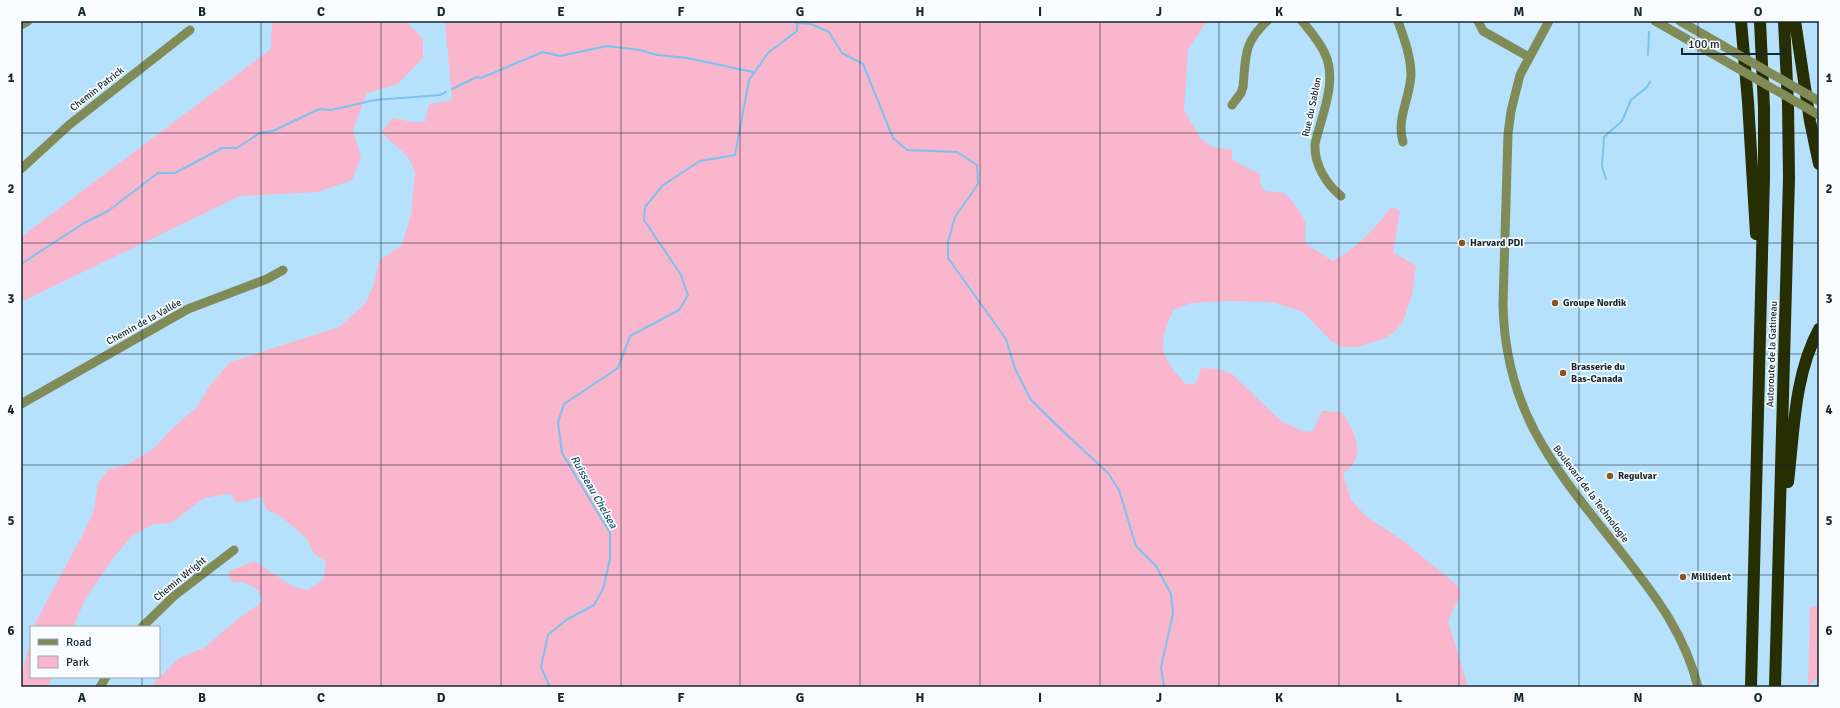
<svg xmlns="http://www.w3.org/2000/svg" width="1840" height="708" font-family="Signika,sans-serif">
	<rect width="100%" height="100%" fill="#b6e1fd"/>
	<!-- green -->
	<path fill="#f9b6cc" d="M272 21H406L423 39V58L398 84 367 93 353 130 361 158 352 180 318 192 240 196 21 302V237L271 49Z
		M445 21H1210L1205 24 1188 49 1184 110 1201 139 1213 147 1232 150V160L1260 174V183L1265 191 1284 193C1292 201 1301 210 1305 222 1306 226 1304 237 1306 244L1333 261C1358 247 1374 230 1391 207L1400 211 1393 252 1416 266 1412 295 1403 322 1394 332 1385 338 1358 347H1342L1330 340 1303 312 1272 302 1232 301 1191 303 1173 310C1169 321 1162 335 1163 347 1163 359 1178 376 1186 384H1194L1198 379 1201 368 1218 369 1232 374 1281 421 1304 432 1313 431 1322 411 1341 412C1355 428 1368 460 1343 473L1351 500 1367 517 1402 540 1458 586 1460 596 1448 621 1468 687H150L179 658 204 648 239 618 262 602 259 590 244 582H231L228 572 254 561 294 587 307 590 323 580 326 562 314 554 307 539 294 527 279 515 267 510 261 497C252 498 246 503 236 502L232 495 226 494 204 498 171 523 154 524 132 536 113 558 86 598 73 627H33L84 532 94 510 98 483 109 469 129 464 154 448 175 426 197 407 209 387 230 362 339 327 365 304 374 284 379 261 402 245 411 214 415 173 408 157 381 132 393 118 412 122H425L429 104 452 100Z
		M1819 606V677L1808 686 1810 607Z
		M31 638V677H52L48 687H21V677Z"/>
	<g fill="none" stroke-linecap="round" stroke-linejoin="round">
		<!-- stream -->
		<path stroke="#7ac2f0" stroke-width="2" d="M796 23 811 24 829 32 842 53 863 64 893 138 907 150 957 152 977 165 978 184 955 217 948 242V258L1006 339 1015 369 1031 400 1068 436 1108 473 1119 490 1136 546 1156 566 1171 594 1173 614 1161 667 1164 687
			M1648 55 1649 32
			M452 89 477 77 481 78 543 52 560 56 607 46 640 50 657 55 687 58 753 72
			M1606 179 1602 166 1604 137 1622 121 1631 100 1647 87 1650 82
			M21 264 84 223 108 211 158 173H175L222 148H237L260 133 273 131 319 109 331 110 375 100 440 95 446 92
			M550 687 541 667 548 635 566 620 594 605 603 589 610 559V533L562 453 558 422 564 404 618 368 630 336 679 310 688 295 681 275 644 220 645 207 663 185 700 161 735 155 749 80 768 53 797 31V21"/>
		<!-- minor -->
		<path stroke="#818b58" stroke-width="9" d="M1302 21C1310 31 1320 42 1325 54 1338 81 1321 117 1315 144 1314 164 1326 184 1341 196
			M1398 21C1404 38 1411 57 1411 75 1410 98 1396 119 1403 142
			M1478 21 1483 31 1529 57
			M1549 21 1520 75 1511 111 1508 134 1503 304C1505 416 1559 473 1625 557 1657 598 1685 635 1698 687
			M1655 21 1706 50
			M1680 21 1706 36
			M21 25 28 21
			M1232 105 1241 93 1243 87C1246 57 1243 43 1267 21
			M21 169 69 125 190 30
			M21 404 188 309 267 279 283 270
			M142 627 174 596 234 550
			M100 687 106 677"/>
		<!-- highway -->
		<path stroke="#272e01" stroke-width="12" d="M1741 21 1748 102 1756 234
			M1795 21 1810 121 1819 164
			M1788 482C1794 432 1794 375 1819 329
			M1751 687 1764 177V108L1760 21
			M1775 687 1789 178 1788 104 1784 21"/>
		<!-- minor-bridge -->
		<path stroke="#818b58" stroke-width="9" d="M1706 36 1819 101
			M1706 50 1819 115"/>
	</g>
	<!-- grid -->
	<path fill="none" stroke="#162631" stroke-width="1" stroke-opacity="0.55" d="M142 21V627M261 21V687M381 21V687M501 21V687M621 21V687M740 21V687M860 21V687M980 21V687M1100 21V687M1219 21V687M1339 21V687M1459 21V687M1579 21V687M1698 21V687M21 133H1819M21 243H1819M21 354H1819M21 465H1819M21 575H1819M142 677V687"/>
	<!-- markers -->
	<g fill="#915219" stroke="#f8fcff" stroke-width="1.5">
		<circle cx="1462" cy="243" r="4"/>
		<circle cx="1555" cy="303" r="4"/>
		<circle cx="1563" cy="373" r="4"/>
		<circle cx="1610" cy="476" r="4"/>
		<circle cx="1683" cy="577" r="4"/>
	</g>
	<g text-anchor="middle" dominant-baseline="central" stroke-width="3.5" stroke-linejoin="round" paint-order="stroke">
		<!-- street labels -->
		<g font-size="10" fill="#162631" stroke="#f8fcff">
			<text transform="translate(97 89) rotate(-38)">Chemin Patrick</text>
			<text transform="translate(1312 107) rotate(-78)">Rue du Sablon</text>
			<text transform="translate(144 322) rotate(-29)">Chemin de la Vallée</text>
			<text transform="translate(1772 354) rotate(-88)">Autoroute de la Gatineau</text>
			<text transform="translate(1591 494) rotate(53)">Boulevard de la Technologie</text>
			<text transform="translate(180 579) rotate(-39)">Chemin Wright</text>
		</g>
		<!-- poi labels -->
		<g font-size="10" font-weight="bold" fill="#162631" stroke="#f8fcff" text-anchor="start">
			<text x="1470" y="243">Harvard PDI</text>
			<text x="1563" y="303">Groupe Nordik</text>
			<text x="1571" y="367">Brasserie du<tspan x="1571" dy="12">Bas-Canada</tspan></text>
			<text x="1618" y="476">Regulvar</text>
			<text x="1691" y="577">Millident</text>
		</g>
		<!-- water labels -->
		<g font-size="11" font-style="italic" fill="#1d5474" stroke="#f8fcff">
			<text transform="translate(594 492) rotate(60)">Ruisseau Chelsea</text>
		</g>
	</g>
	<!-- border -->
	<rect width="1840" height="708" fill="none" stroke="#f8fcff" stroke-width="44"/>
	<!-- legend -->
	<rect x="30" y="626" width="130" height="52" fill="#f8fcff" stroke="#9ea6ad"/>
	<rect x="38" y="639" width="20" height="6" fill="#818b58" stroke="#9ea6ad"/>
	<text x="66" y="646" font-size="12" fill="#162631">Road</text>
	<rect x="38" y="656" width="20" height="12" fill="#f9b6cc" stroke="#9ea6ad"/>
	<text x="66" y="666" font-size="12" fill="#162631">Park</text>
	<!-- scale -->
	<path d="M1682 48v6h101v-6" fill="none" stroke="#162631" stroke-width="2"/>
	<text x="1688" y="48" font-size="12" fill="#162631" stroke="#f8fcff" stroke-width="3" paint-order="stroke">100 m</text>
	<rect x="22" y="22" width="1796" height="664" fill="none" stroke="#162631" stroke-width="1.5"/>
	<g font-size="13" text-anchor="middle" font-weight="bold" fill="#162631">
		<text x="82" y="16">A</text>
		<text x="202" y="16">B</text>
		<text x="321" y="16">C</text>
		<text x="441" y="16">D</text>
		<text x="561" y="16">E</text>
		<text x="681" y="16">F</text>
		<text x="800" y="16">G</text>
		<text x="920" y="16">H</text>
		<text x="1040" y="16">I</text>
		<text x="1159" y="16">J</text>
		<text x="1279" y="16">K</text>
		<text x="1399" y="16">L</text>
		<text x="1519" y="16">M</text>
		<text x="1638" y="16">N</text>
		<text x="1758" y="16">O</text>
		<text x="11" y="82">1</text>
		<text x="1829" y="82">1</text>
		<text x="11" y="193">2</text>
		<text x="1829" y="193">2</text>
		<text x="11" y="303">3</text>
		<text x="1829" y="303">3</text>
		<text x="11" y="414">4</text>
		<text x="1829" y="414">4</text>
		<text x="11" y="525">5</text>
		<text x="1829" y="525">5</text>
		<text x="11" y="635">6</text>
		<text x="1829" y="635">6</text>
		<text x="82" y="702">A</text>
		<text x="202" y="702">B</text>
		<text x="321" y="702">C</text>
		<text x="441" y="702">D</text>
		<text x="561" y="702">E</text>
		<text x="681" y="702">F</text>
		<text x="800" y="702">G</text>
		<text x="920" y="702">H</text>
		<text x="1040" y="702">I</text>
		<text x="1159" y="702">J</text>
		<text x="1279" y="702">K</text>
		<text x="1399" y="702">L</text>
		<text x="1519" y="702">M</text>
		<text x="1638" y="702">N</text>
		<text x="1758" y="702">O</text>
	</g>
</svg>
